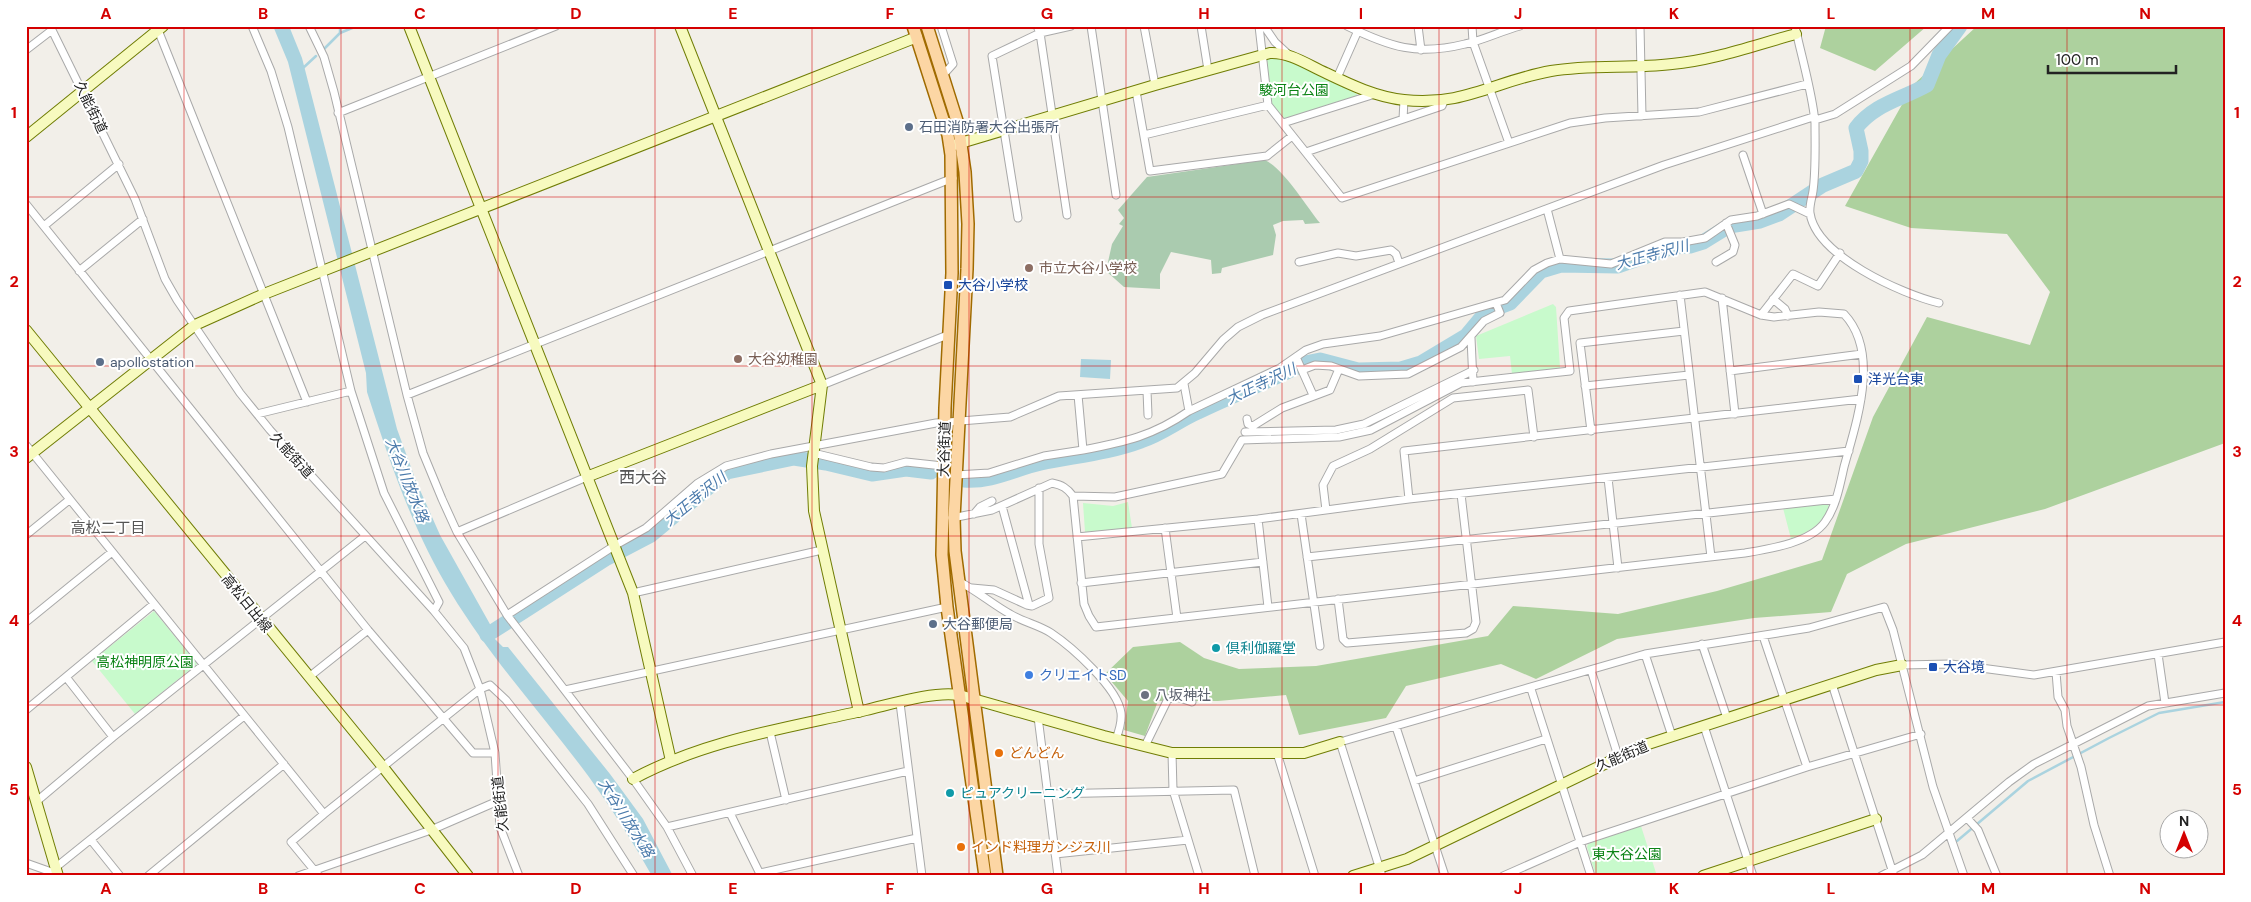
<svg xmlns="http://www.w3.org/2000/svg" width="2251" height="902" font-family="'DM Sans','Noto Sans JP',sans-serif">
	<rect width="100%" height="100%" fill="#f2efe9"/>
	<!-- forest -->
	<path fill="#add19e" d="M1826 26H1927L1875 71 1820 48Z
		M1977 26H2225V443L2045 509 1906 544 1847 574 1831 612 1754 618 1617 639 1536 679 1501 664 1406 686 1386 718 1299 735 1286 695 1218 701H1158L1145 736 1124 730 1128 701 1105 674 1133 647 1180 642 1204 658 1239 669 1316 666 1488 636 1513 606 1618 614 1717 591 1822 560 1873 417 1927 317 2030 345 2050 292 2007 234 1911 228 1845 206 1913 85Z"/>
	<!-- cemetery -->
	<path fill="#aacbaf" d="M1265 160C1284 169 1306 206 1320 223L1305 224 1303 220 1283 221 1273 225 1276 235 1273 255 1222 268 1221 273 1212 274 1211 260 1171 252 1160 274V289L1124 287 1106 271 1112 244 1123 226 1119 224 1124 218 1118 210 1147 177Z"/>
	<!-- park -->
	<path fill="#c8facc" d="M1268 57H1275L1288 60 1357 94 1356 98 1285 120 1271 105 1266 61Z
		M1553 304 1556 307 1560 368 1512 374 1510 356 1479 359 1476 336Z
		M1128 502 1132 528 1085 532 1083 503 1113 506Z
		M1826 503 1829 506C1823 525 1808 532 1791 539L1783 508Z
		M154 611 197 664 135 714 92 661Z
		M1641 826 1657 876H1596L1587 847 1588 844Z"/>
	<!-- water -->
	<path fill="#aad3df" d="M273 26H289L302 58 397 429 416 481 440 535 491 626 495 628 497 631 493 637 503 647H508L610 774 643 819 673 876H652C633 842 612 809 589 777 544 716 491 659 451 593 413 531 389 460 367 392L366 373 288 62Z
		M1081 359 1111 360 1110 379 1080 377Z"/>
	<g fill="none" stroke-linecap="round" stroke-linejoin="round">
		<!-- stream -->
		<path stroke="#aad3df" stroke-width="2.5" d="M340 26V33
			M323 50 340 33 357 26
			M303 68 316 56
			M1957 841 2028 781 2109 738 2159 713 2225 702"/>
		<!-- river -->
		<path stroke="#aad3df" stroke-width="15" d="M964 480C993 482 1014 469 1041 463 1074 456 1109 453 1141 441 1162 434 1178 421 1198 412 1233 395 1270 381 1305 363L1320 360 1358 370 1401 369 1421 363 1466 336 1486 312 1510 303 1541 271 1561 265 1618 266 1673 247 1690 246 1703 242 1729 226 1760 221 1779 214 1823 185 1856 171 1861 161V151L1856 128C1874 104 1902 99 1927 85L1939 55 1960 26
			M487 635 607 558 651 535 727 472 794 458 826 463 872 474 906 469 931 472"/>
		<!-- street casing -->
		<g stroke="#a9a9a9" stroke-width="9">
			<path id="street" d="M50 26 135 199 165 279 177 300 240 393 270 430 434 611 464 648 480 689 495 753 500 827 519 876
				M252 26 271 71 288 127 351 391 257 414
				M309 26 324 57 334 92 407 395 423 453 442 499 457 532 507 615 633 779 667 827 693 876
				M941 26 953 64 944 74
				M1037 26 1040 33 1067 215
				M1091 26 1116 195
				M1144 26 1155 85
				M1201 26 1208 70
				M1259 26 1268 105 1342 198 1570 123 1605 118 1699 112 1807 84
				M1264 26 1275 42 1288 54
				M1347 26C1390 47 1417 56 1465 44 1484 40 1501 31 1520 26
				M1418 26 1421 50
				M1472 26 1473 42 1509 143
				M1640 26 1642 116
				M1795 26C1801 55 1813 95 1815 123 1815 145 1816 169 1813 191 1812 198 1809 206 1810 213 1816 256 1902 294 1939 303
				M158 30 307 402
				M26 50 52 30
				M1337 78 1360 26
				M1136 91 1150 171 1267 156 1292 136
				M338 113 556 26
				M1403 119 1404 100
				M1815 120 1835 114 1911 66 1950 26
				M1283 123 1375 94
				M1144 135 1268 105
				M1306 152 1442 106 1444 101
				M1743 155 1763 214
				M26 204 368 630 473 753H495
				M1547 209 1560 259
				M1018 218 992 56 1040 33 1071 26
				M44 226 119 164
				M1299 262 1338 253 1356 256 1391 250 1396 254 1399 263
				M1716 262 1733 252 1735 245 1726 223
				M79 271 143 219
				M1680 295 1711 557
				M1722 298 1735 414
				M1773 299 1785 309 1788 316
				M1761 315 1793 274 1818 286 1840 253
				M1471 338 1473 382
				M1296 357 1313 395
				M1302 370 1315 365 1331 366 1359 376 1408 374 1461 347 1484 321 1500 313 1496 303
				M1730 371 1862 354
				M1184 384 1189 411 1280 368 1306 350 1323 344 1380 336 1505 300 1534 270 1547 263 1560 259 1611 264 1665 242H1683L1705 238 1731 220 1757 216 1789 204 1810 214
				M822 385 950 334
				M1585 386 1689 375
				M351 391 384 493 439 602 434 611
				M1147 391 1148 415
				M407 395 953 178
				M1247 419 1248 424 1253 426 1282 408 1330 390 1339 369
				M1591 431 1580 343 1684 331
				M1245 432 1336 430 1364 424 1474 370
				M26 445 324 814 480 689 490 685 506 700 588 804 634 876
				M1083 450C1125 442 1153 436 1189 411
				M813 453 871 467 884 468 906 462 943 466
				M956 475 989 473 1044 456 1083 450 1078 395
				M1608 478 1618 568
				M1409 499 1404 451 1861 399
				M1002 506 1029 605
				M1326 510 1323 485 1333 466 1370 449 1453 398 1528 390 1534 437
				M974 514 980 507 992 501
				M1301 514 1320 646
				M952 518 992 510 1052 483C1062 485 1067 488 1073 496L1084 604 1089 616 1096 627 1745 553C1769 549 1810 543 1825 522 1836 507 1840 485 1844 467 1856 423 1881 353 1844 314L1819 312 1774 317 1761 315 1705 292 1569 311 1564 318 1570 371 1461 383 1371 430 1339 437 1242 440 1222 474 1115 497 1073 496
				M1258 519 1268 607
				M1165 528 1177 618
				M457 532 589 476
				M26 535 69 500
				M1077 537 1258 519 1409 499 1849 451
				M1307 557 1836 499
				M958 581C976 590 992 604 1010 614 1023 622 1039 625 1051 633 1072 647 1118 688 1121 713 1122 722 1119 731 1116 739
				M1081 583 1263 562
				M972 588 994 590 1027 605 1032 606 1049 598 1039 544V488
				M633 593 822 550
				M1338 599 1343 639 1347 643 1466 633 1473 629 1476 622 1461 494
				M507 615 614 546 646 528 698 483 726 466 771 454 936 423 1010 417 1059 396 1177 388 1195 373 1223 340 1238 327 1262 315 1664 165 1813 117
				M26 622 112 552
				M1763 636 1807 767
				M1702 644 1727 718
				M1645 654 1672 736
				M2158 654 2165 703
				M1902 665 1951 664 2034 675 2225 642
				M1591 670 1618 756
				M2056 672 2058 697 2065 710 2067 726 2081 767 2094 825 2110 876
				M66 677 113 737
				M309 677 368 630
				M1832 684 1894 876
				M1531 689 1591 876
				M565 690 947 607
				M900 703 922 876
				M26 710 154 604
				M1038 717 1058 876
				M1704 726 1753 876
				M1396 727 1445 876
				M770 732 786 800
				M1145 746 1168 699 1177 697 1192 702
				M1172 753 1173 790 1199 876
				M1277 753 1315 876
				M1414 781 1546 739
				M1047 794 1234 790 1255 876
				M37 801 113 737 365 536
				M730 813 761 876
				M1967 818 1978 830 1997 876
				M667 827 908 771
				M91 840 120 876
				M1055 854 1188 840
				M26 863 57 874
				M55 868 244 716
				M760 873 917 838
				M148 876 284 764
				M298 876 431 830 498 801
				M319 876 291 842 324 814
				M1382 876 1340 742 1645 654 1809 628 1884 607 1893 630 1933 787 1964 876
				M1503 876 1580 842 1807 767 1921 734
				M1881 876 1922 855 2009 782 2034 764 2148 706 2225 693"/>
		</g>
		<!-- secondary casing -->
		<g stroke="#707d05" stroke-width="12">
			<path id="secondary" d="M409 26 633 593 671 761
				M680 26 822 385 812 466 814 511 859 712
				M26 137 163 26
				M954 145 1155 85 1270 53C1290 52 1308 65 1326 73 1351 85 1376 97 1404 100 1462 107 1498 80 1551 71 1591 64 1631 69 1672 64 1714 60 1755 45 1796 34
				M26 330 383 767 468 876
				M26 458 195 325 264 294 917 37
				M589 476 822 385
				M26 767 58 876
				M633 779C705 740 787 728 866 710 892 704 933 691 959 695L1104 736 1172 753H1304L1340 742
				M1353 876 1407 859 1642 746 1876 670 1902 665
				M1703 876 1876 819"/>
		</g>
		<!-- primary casing -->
		<g stroke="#a06b00" stroke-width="14">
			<path id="primary" d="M913 26 948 135 951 155 952 273 945 408 942 555 947 607 985 876
				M927 26 958 124 965 172 968 224 967 269 954 518 955 551 997 876"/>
		</g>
		<!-- street -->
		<use href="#street" stroke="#fff" stroke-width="7"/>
		<!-- secondary -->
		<use href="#secondary" stroke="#f7fabf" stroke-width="10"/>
		<!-- primary -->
		<use href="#primary" stroke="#fcd6a4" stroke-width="11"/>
	</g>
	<!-- grid -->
	<path fill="none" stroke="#d40000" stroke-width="1" stroke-opacity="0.55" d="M184 26V876M341 26V876M498 26V876M655 26V876M812 26V876M969 26V876M1126 26V876M1282 26V876M1439 26V876M1596 26V876M1753 26V876M1910 26V876M2067 26V876M26 197H2225M26 366H2225M26 536H2225M26 705H2225"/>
	<!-- markers -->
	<g fill="#5c6f8a" stroke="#fff" stroke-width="2">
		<circle cx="909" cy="127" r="5"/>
		<circle cx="100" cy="362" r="5"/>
		<circle cx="933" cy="624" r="5"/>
	</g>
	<g fill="#8d6e63" stroke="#fff" stroke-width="2">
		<circle cx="1029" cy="268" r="5"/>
		<circle cx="738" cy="359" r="5"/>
	</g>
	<g fill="#1a4fb4" stroke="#fff" stroke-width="2">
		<rect x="943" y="280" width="10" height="10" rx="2.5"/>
		<rect x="1853" y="374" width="10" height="10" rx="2.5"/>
		<rect x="1928" y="662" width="10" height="10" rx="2.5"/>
	</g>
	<g fill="#0f9aa8" stroke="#fff" stroke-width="2">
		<circle cx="1216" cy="648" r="5"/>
		<circle cx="950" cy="793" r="5"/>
	</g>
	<circle fill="#3f7fe0" stroke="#fff" stroke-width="2" cx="1029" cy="675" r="5"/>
	<circle fill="#6b7280" stroke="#fff" stroke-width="2" cx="1145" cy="695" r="5"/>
	<g fill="#e8710a" stroke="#fff" stroke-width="2">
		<circle cx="999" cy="753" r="5"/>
		<circle cx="961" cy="847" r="5"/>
	</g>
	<g text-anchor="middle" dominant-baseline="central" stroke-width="4" stroke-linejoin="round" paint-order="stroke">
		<!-- park labels -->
		<g font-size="14" fill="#0c8416" stroke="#fff">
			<text x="1294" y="90">駿河台公園</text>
			<text x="145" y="662">高松神明原公園</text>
			<text x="1627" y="854">東大谷公園</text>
		</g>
		<!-- street labels -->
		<g font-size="14" fill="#222" stroke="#fff">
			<text transform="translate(91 107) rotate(64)">久能街道</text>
			<text transform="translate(944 449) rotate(-88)">大谷街道</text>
			<text transform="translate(292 455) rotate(48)">久能街道</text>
			<text transform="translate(247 603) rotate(51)">高松日出線</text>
			<text transform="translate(1622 756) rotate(-23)">久能街道</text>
			<text transform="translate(500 804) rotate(-96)">久能街道</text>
		</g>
		<!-- service labels -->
		<g font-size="14" fill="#4e5e75" stroke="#fff" text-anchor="start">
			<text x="919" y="127">石田消防署大谷出張所</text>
			<text x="110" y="362">apollostation</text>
			<text x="943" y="624">大谷郵便局</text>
		</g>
		<!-- education labels -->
		<g font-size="14" fill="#785e54" stroke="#fff" text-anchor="start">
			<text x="1039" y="268">市立大谷小学校</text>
			<text x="748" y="359">大谷幼稚園</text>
		</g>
		<!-- transit labels -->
		<g font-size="14" fill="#164399" stroke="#fff" text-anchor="start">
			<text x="958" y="285">大谷小学校</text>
			<text x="1868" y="379">洋光台東</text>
			<text x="1943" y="667">大谷境</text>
		</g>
		<!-- culture labels -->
		<g font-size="14" fill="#0d838f" stroke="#fff" text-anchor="start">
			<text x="1226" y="648">倶利伽羅堂</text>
			<text x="960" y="793">ピュアクリーニング</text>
		</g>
		<!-- shop labels -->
		<g font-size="14" fill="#366cbe" stroke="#fff" text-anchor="start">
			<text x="1039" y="675">クリエイトSD</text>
		</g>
		<!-- worship labels -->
		<g font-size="14" fill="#5b616d" stroke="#fff" text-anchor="start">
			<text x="1155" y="695">八坂神社</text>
		</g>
		<!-- food labels -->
		<g font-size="14" fill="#c56008" stroke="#fff" text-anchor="start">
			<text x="1009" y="753">どんどん</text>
			<text x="971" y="847">インド料理ガンジス川</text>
		</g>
		<!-- water labels -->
		<g font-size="15" font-style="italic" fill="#4a7aab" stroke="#fff">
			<text transform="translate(1652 255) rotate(-15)">大正寺沢川</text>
			<text transform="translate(1261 384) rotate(-25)">大正寺沢川</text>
			<text transform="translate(407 480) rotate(68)">大谷川放水路</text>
			<text transform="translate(695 499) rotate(-39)">大正寺沢川</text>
			<text transform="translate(626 818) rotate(58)">大谷川放水路</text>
		</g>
		<!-- neighbourhood labels -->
		<g font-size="15" fill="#555" stroke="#fff">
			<text x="108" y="528">高松二丁目</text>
		</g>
		<!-- quarter labels -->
		<g font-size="16" fill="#555" stroke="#fff">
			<text x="643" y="477">西大谷</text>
		</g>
	</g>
	<!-- border -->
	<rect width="2251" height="902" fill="none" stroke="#ffffff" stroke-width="55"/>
	<!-- north arrow -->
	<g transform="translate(2184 834)"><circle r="24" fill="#ffffff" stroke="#a7a7a7"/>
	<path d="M0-4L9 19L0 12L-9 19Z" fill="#d40000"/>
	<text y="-8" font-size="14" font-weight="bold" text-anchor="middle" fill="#222222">N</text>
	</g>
	<!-- scale -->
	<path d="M2048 65v8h128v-8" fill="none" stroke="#222222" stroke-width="2.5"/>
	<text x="2056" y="65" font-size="15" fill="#222222" stroke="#ffffff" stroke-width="4" paint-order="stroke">100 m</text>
	<rect x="28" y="28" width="2196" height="846" fill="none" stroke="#d40000" stroke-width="2"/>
	<g font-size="16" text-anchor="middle" font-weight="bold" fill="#d40000">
		<text x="106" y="19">A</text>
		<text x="263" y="19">B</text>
		<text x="420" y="19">C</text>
		<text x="576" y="19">D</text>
		<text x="733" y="19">E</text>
		<text x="890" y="19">F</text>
		<text x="1047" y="19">G</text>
		<text x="1204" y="19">H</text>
		<text x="1361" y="19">I</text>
		<text x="1518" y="19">J</text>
		<text x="1674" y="19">K</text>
		<text x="1831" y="19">L</text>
		<text x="1988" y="19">M</text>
		<text x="2145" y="19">N</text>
		<text x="14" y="118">1</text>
		<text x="2237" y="118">1</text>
		<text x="14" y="287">2</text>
		<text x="2237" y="287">2</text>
		<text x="14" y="457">3</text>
		<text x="2237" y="457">3</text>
		<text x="14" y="626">4</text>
		<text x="2237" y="626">4</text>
		<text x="14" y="795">5</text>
		<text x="2237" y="795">5</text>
		<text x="106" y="894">A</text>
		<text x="263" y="894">B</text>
		<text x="420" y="894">C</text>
		<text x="576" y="894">D</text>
		<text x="733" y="894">E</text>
		<text x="890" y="894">F</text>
		<text x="1047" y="894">G</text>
		<text x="1204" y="894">H</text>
		<text x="1361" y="894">I</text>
		<text x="1518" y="894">J</text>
		<text x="1674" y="894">K</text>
		<text x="1831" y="894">L</text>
		<text x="1988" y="894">M</text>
		<text x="2145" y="894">N</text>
	</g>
</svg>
